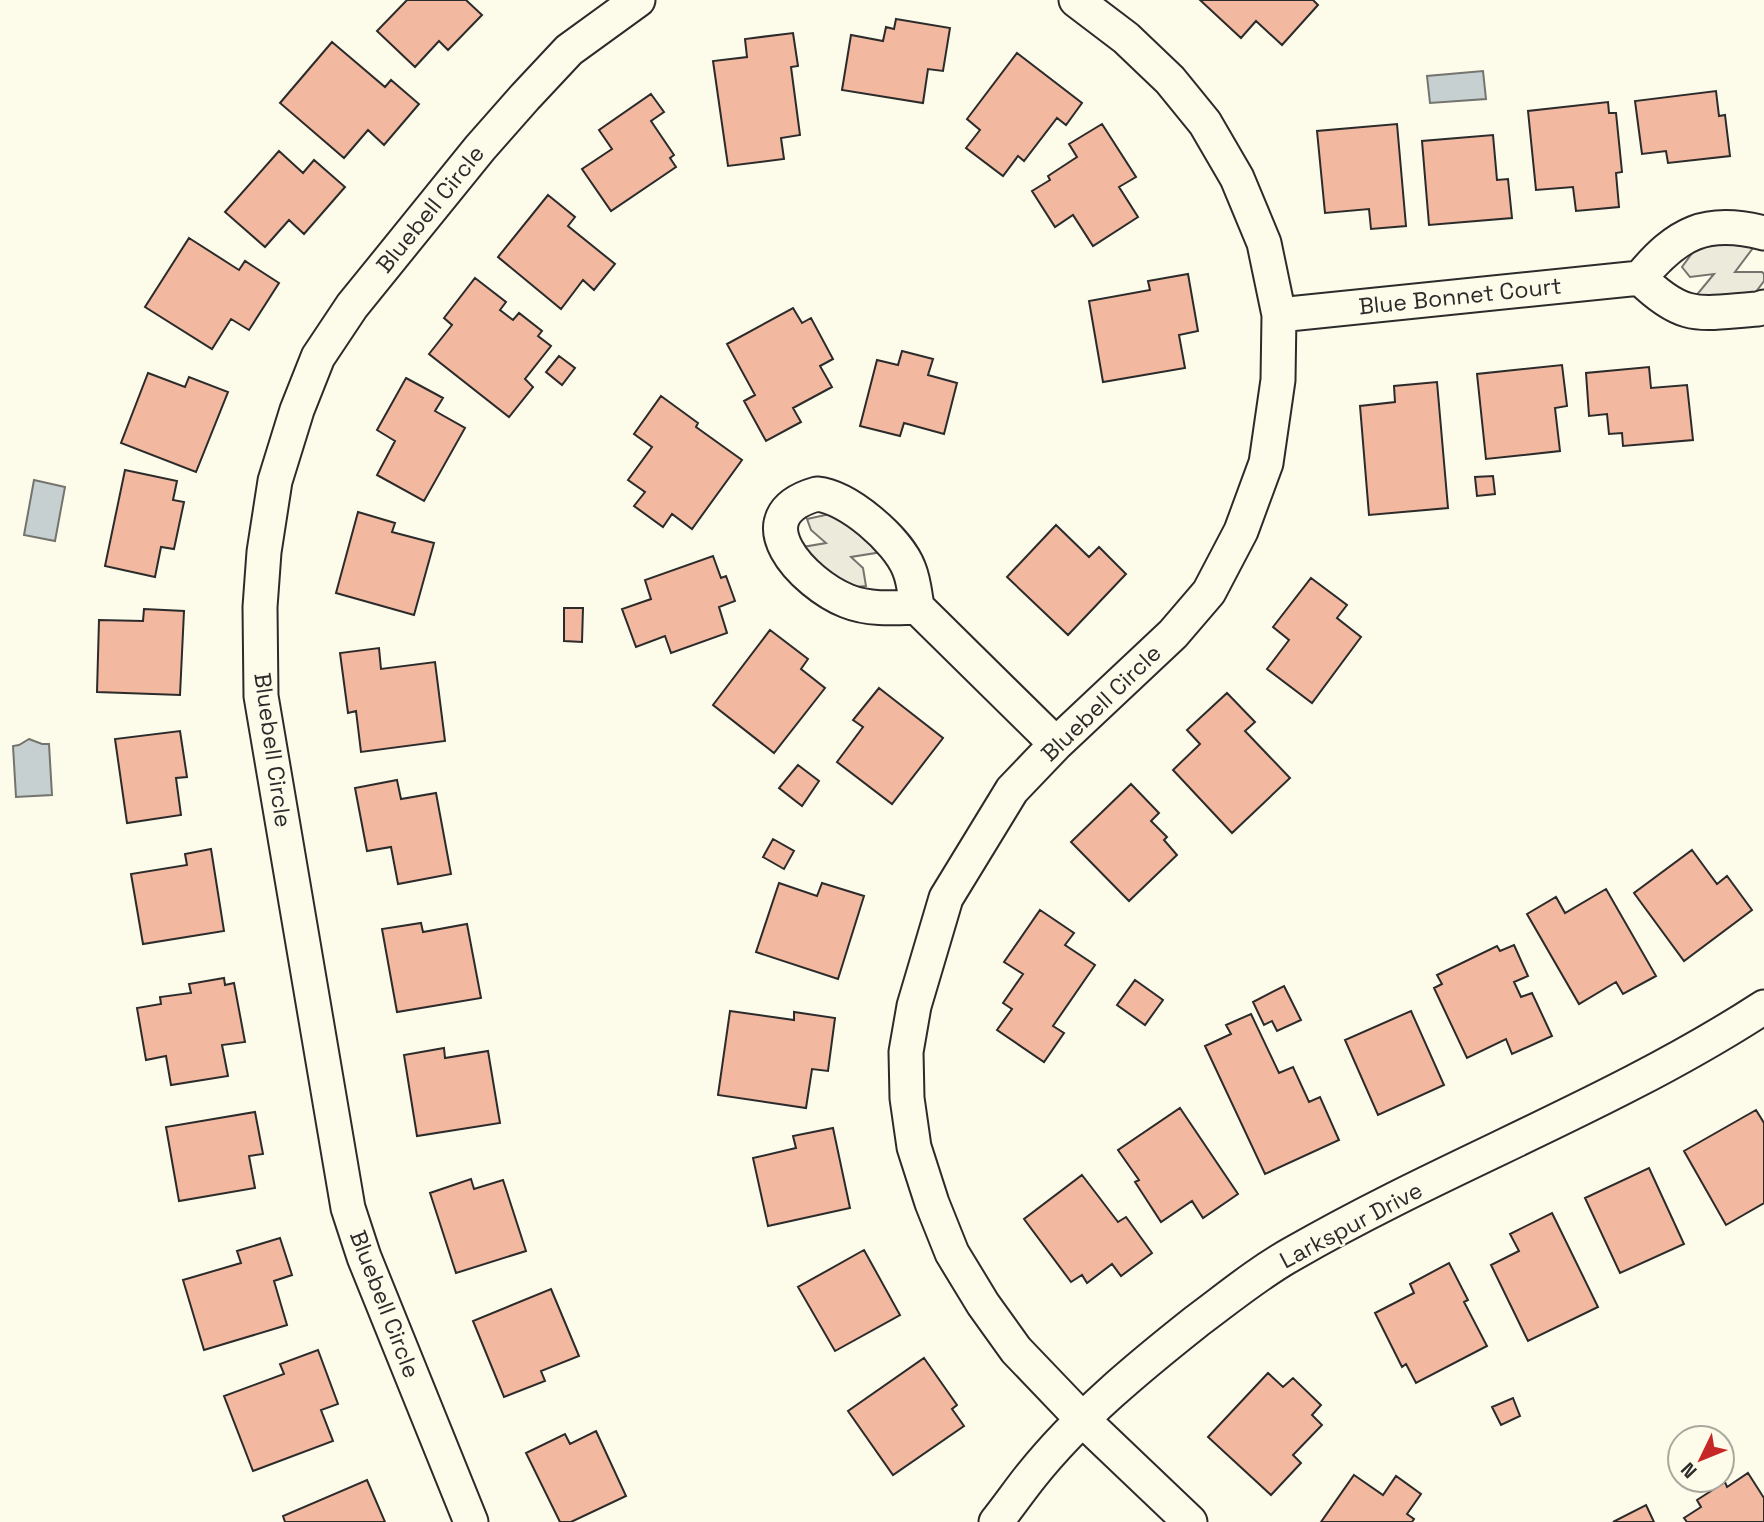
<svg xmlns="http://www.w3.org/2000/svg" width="1764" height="1522" font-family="'Space Grotesk',sans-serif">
	<rect width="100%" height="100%" fill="#fdfbea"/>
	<!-- parking -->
	<path fill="#eceadb" stroke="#74746e" stroke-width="2" d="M1759 240 1735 272H1762L1764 274V281L1746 305 1690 303 1714 274 1690 277 1682 267 1698 245Z
		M839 512 888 551 851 557 863 568 866 586 834 589 791 549 826 543 811 530 807 519Z"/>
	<!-- water -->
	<path fill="#c7d0d0" stroke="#74746e" stroke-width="2" d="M1483 71 1486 99 1430 103 1427 76Z
		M34 480 65 487 55 541 24 535Z
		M29 739 42 744H49L52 795 16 797 13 746 19 745Z"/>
	<!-- building -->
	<path fill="#f2b8a0" stroke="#2b2b2b" stroke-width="2" d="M407 0H466L482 15 448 50 439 41 415 67 377 31Z
		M1200 0H1313L1318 5 1282 45 1256 21 1241 38Z
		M896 19 950 28 943 71 928 69 923 103 842 90 851 35 883 41 886 27 894 29Z
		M793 33 798 66 791 67 800 135 781 138 784 159 728 166 713 61 747 57 745 39Z
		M332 42 385 87 391 80 419 104 384 145 368 130 344 158 280 103Z
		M1017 53 1082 103 1066 125 1057 118 1024 161 1018 156 1003 176 966 148 980 130 967 119Z
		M1716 91 1719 116 1725 115 1730 156 1668 163 1666 151 1642 154 1635 101Z
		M651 94 664 112 651 121 674 155 670 158 676 167 611 211 582 169 612 149 599 130Z
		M1608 102 1609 113H1616L1622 172 1616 173 1619 207 1576 211 1573 187 1536 190 1528 111Z
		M1102 124 1136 177 1119 187 1138 217 1093 246 1073 215 1055 227 1032 191 1050 180 1048 176 1077 157 1069 144Z
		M1397 124 1406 226 1371 229 1369 209 1325 213 1317 131Z
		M1493 135 1497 180 1508 179 1512 218 1429 225 1422 141Z
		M279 151 303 173 314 160 345 187 304 234 289 220 265 247 225 212Z
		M548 195 575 217 568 226 615 264 594 290 583 280 561 309 498 257Z
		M189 238 239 270 245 261 279 283 249 330 231 319 212 349 145 307Z
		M1188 274 1198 331 1179 335 1185 368 1103 382 1089 301 1150 290 1148 281Z
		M475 278 506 302 500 310 513 320 519 313 542 331 538 336 551 346 525 379 533 387 509 417 429 354 452 325 444 318Z
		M793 308 802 323 811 318 833 359 820 366 832 387 793 408 801 422 766 441 744 401 755 395 727 344Z
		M902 351 933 359 928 375 957 383 944 434 904 423 900 436 860 426 877 360 898 365Z
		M559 356 575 368 562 385 546 372Z
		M1562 365 1567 406 1555 408 1560 451 1486 459 1477 374Z
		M1649 367 1651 388 1687 385 1693 440 1623 446 1622 433 1609 434 1607 414 1589 416 1586 373Z
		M148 373 185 387 189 377 228 392 196 472 121 443Z
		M406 378 443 398 435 411 465 428 424 501 377 475 395 441 377 430Z
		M1437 382 1448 508 1369 515 1360 406 1395 402 1394 386Z
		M661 396 698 423 696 427 742 460 692 529 672 514 663 527 634 506 645 492 628 480 652 447 634 434Z
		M125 470 177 481 173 500 184 502 174 549 161 547 155 577 105 566Z
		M1493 476 1495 494 1477 496 1475 477Z
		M358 512 395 523 392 532 434 543 414 615 336 593Z
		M1056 525 1089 557 1099 547 1126 574 1068 635 1007 577Z
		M713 556 721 578 726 576 735 601 719 607 727 633 671 653 665 636 636 647 622 609 651 599 645 580Z
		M1311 578 1347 605 1337 618 1361 637 1312 703 1267 669 1289 640 1273 627Z
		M564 608H583L582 642 564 641Z
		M144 609 184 611 180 695 97 692 99 620 143 621Z
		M770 630 808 659 801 669 825 688 774 753 713 705Z
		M379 648 381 669 435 662 445 741 361 752 356 711 348 713 340 653Z
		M879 688 943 738 892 804 837 762 863 727 853 720Z
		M1227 693 1255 722 1245 731 1290 778 1232 833 1173 770 1200 744 1187 730Z
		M180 731 187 777 176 778 181 815 127 823 115 739Z
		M798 765 819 781 802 806 779 788Z
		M397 780 401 799 436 793 451 874 398 884 391 847 367 851 355 788Z
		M1131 784 1159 813 1151 821 1167 837 1164 840 1177 855 1129 901 1071 842Z
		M773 839 794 851 784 869 763 857Z
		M211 849 224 931 143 944 131 874 187 865 185 854Z
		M1692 850 1717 884 1727 876 1752 910 1684 961 1634 893Z
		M779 883 817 896 822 883 864 896 838 979 756 952Z
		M1606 889 1656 976 1623 994 1616 982 1579 1004 1527 914 1556 897 1565 913Z
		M1040 910 1074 933 1065 945 1095 965 1053 1026 1064 1033 1044 1062 997 1030 1012 1009 1003 1003 1023 974 1004 962Z
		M421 923 423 932 467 924 481 998 397 1012 382 929Z
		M1514 945 1528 976 1514 982 1521 997 1532 993 1552 1036 1512 1054 1506 1039 1467 1058 1434 988 1442 984 1437 975 1497 946 1500 951Z
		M224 978 225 985 234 983 245 1042 222 1045 228 1076 171 1085 166 1056 146 1060 137 1008 161 1004 160 997 191 993 189 984Z
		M1135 980 1163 1000 1145 1025 1117 1005Z
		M1284 986 1301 1020 1277 1031 1272 1021 1264 1025 1253 1002Z
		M730 1011 794 1020V1012L835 1018 828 1071 812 1069 806 1108 718 1095Z
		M1411 1011 1444 1085 1378 1115 1345 1040Z
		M1251 1014 1279 1073 1293 1067 1309 1102 1320 1097 1339 1140 1265 1174 1205 1046 1231 1034 1226 1025Z
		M444 1048 445 1058 488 1051 500 1123 417 1136 404 1055Z
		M1180 1108 1238 1194 1203 1218 1192 1201 1161 1222 1135 1182 1139 1180 1118 1150Z
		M1756 1110 1764 1123V1203L1726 1225 1684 1151Z
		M255 1112 263 1154 249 1156 255 1188 179 1201 166 1127Z
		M833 1128 850 1208 768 1226 753 1158 796 1148 793 1136Z
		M1649 1168 1684 1244 1620 1273 1585 1198Z
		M1082 1175 1118 1222 1126 1217 1152 1253 1121 1276 1112 1264 1087 1283 1082 1275 1071 1282 1024 1219Z
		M471 1179 474 1189 503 1180 526 1251 456 1273 430 1193Z
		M1552 1213 1598 1307 1528 1341 1491 1265 1519 1251 1510 1234Z
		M280 1238 292 1275 274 1281 287 1325 204 1350 183 1280 241 1263 237 1251Z
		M864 1250 900 1315 835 1351 798 1287Z
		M1449 1263 1468 1300 1464 1302 1487 1346 1416 1383 1406 1364 1402 1367 1375 1313 1414 1293 1410 1284Z
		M551 1289 579 1356 541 1371 545 1381 504 1397 473 1321Z
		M318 1350 338 1404 321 1410 333 1441 253 1471 224 1396 284 1374 280 1364Z
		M924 1358 957 1405 952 1409 964 1426 893 1475 848 1411Z
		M1268 1373 1283 1387 1293 1378 1321 1405 1312 1415 1322 1425 1293 1455 1301 1463 1271 1495 1208 1437Z
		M1513 1398 1520 1416 1501 1425 1492 1407Z
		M596 1431 626 1496 571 1522H560L526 1453 565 1434 570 1444Z
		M1748 1473 1764 1498V1522H1687L1684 1518 1701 1507 1697 1500 1725 1482 1727 1487Z
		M1354 1475 1383 1495 1396 1476 1421 1494 1407 1514 1414 1519 1412 1522H1321Z
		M367 1480 385 1522H285L283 1516Z
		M1646 1505 1654 1522H1613Z"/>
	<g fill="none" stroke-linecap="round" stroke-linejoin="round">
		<!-- street casing -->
		<g stroke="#2b2b2b" stroke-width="37">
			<path id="street" d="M1076 0 1126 38 1170 80 1205 123 1237 178 1264 243 1279 315 1278 380 1266 463 1241 531 1209 592 1173 634 1056 744 1012 790 946 898 914 1006 906 1052 907 1098 914 1147 932 1203 952 1253 983 1304 1016 1350 1083 1420 1190 1522
				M1640 278C1677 233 1706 218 1764 233
				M1640 278C1685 322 1700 313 1758 309L1764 307
				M1279 315 1640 278
				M817 494C848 497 898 540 909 569 914 581 915 595 917 607 895 608 869 610 847 601 804 584 739 516 817 494Z
				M917 607 1056 744
				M471 1522 364 1257 348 1208 261 696 260 607 264 552 275 481 297 410 318 357 352 306 480 148 525 97 569 50 638 0
				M996 1522C1008 1507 1019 1491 1031 1476 1078 1417 1139 1367 1197 1321 1228 1298 1258 1273 1292 1254 1446 1165 1615 1104 1764 1007"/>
		</g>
		<!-- street -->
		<use href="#street" stroke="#fdfbea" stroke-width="33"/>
	</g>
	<g text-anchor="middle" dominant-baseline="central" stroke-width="5" stroke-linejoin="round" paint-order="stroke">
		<!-- street labels -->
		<g font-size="23" fill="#2b2b2b" stroke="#fdfbea">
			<text transform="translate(430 209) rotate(-51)">Bluebell Circle</text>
			<text transform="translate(1460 296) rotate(-6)">Blue Bonnet Court</text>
			<text transform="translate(1101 703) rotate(-44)">Bluebell Circle</text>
			<text transform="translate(273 750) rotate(82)">Bluebell Circle</text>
			<text transform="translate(1351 1225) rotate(-28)">Larkspur Drive</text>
			<text transform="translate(385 1304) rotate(69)">Bluebell Circle</text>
		</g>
	</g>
	<!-- north arrow -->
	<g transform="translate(1701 1459) rotate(227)"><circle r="33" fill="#fdfbea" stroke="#a9a89e" stroke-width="2"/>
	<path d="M0-5L12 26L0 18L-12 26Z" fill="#c62828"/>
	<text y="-10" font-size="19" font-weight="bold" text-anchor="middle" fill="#2b2b2b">N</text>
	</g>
</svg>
